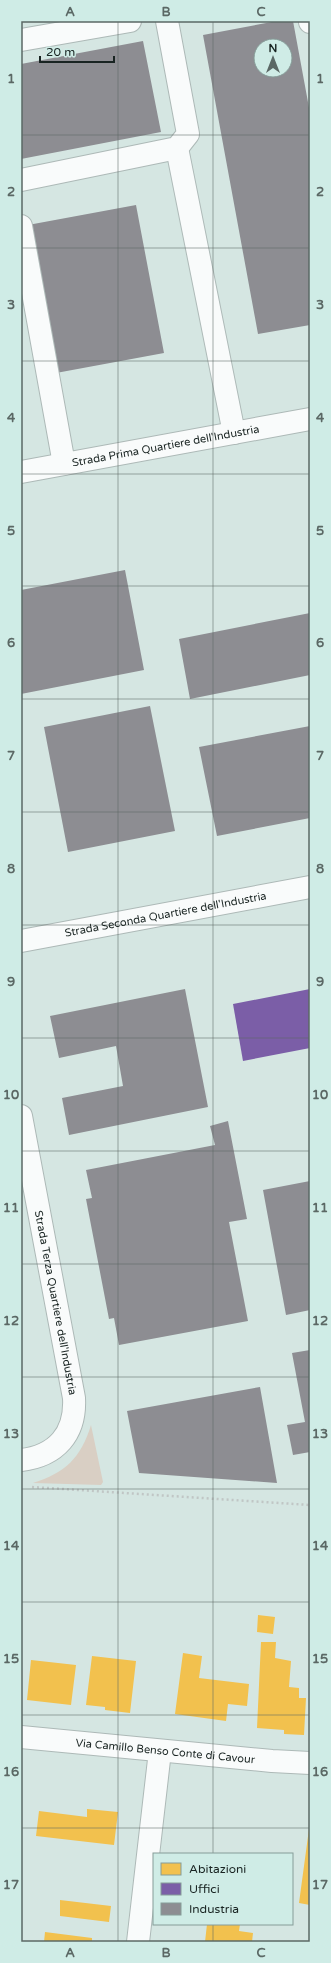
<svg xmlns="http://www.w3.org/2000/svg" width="331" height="1963" font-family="'Varela Round',sans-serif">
	<rect width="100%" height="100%" fill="#d5e6e2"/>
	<!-- green -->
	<path fill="#d9cfc4" d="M91 1425 103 1482 101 1485 33 1483C65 1473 81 1458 91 1425Z"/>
	<!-- homes -->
	<path fill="#f2c14e" d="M258 1615 275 1617 273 1634 257 1632Z
		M261 1642H276L275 1658 291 1661 289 1687 299 1688V1698H306L304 1735 284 1734V1730L257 1728Z
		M183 1653 202 1656 199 1678 249 1684 247 1706 228 1704 226 1721 175 1714Z
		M92 1656 136 1661 130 1713 105 1710V1707L86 1705Z
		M31 1660 76 1665 71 1705 27 1700Z
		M87 1809 118 1812 114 1845 36 1836 39 1811 87 1817Z
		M309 1829H310V1905L299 1903Z
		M60 1900 111 1906 109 1922 60 1916Z
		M207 1924H240L239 1931 253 1933 252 1942H205Z
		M45 1932 92 1938V1942H44Z"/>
	<!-- offices -->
	<path fill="#7b5ea7" d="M310 989V1048L243 1061 233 1004Z"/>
	<!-- industry -->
	<path fill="#8d8d92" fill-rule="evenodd" d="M277 21H293L310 113V325L258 334 203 35ZM261 46H285V70H261Z
		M143 41 161 132 21 159V64Z
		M136 205 164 353 56 373 28 225Z
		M125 570 144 670 21 694V590Z
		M310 613V675L190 699 179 639Z
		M150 706 175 831 68 852 44 727Z
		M310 726V818L217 836 199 747Z
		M185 989 208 1107 69 1135 62 1098 123 1086 116 1046 59 1058 50 1016Z
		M228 1121 247 1219 229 1222 248 1321 119 1345 114 1318 109 1319 86 1199 92 1198 86 1170 215 1145 210 1126Z
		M310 1181V1310L286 1315 263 1190Z
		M310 1350V1452L293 1455 287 1425 305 1422 292 1353Z
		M260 1387 277 1483 139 1473 127 1411Z"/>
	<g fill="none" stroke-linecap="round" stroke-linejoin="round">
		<!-- minor casing -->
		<g stroke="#adb9b7" stroke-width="24">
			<g id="minor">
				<path d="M310 21V22"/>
				<path d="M21 40 130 21"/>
				<path d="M177 148 234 433"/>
				<path d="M21 180 177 148 188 134 167 21"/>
				<path d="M21 226 64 464"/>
				<path id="s1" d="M21 472 310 419"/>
				<path id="s2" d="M21 941 310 887"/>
				<path id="s3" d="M21 1116 74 1398C76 1434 56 1456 21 1460"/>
				<path id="s4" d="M21 1737 272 1761 310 1763"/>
				<path d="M138 1942 160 1751"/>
			</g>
		</g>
		<!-- path -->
		<path stroke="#c0c6c5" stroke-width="2.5" stroke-dasharray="2 3" stroke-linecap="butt" d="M32 1487 310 1505"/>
		<!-- minor -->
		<use href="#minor" stroke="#f9fbfb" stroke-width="22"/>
	</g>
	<!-- grid -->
	<path fill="none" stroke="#5b6865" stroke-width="1" stroke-opacity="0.55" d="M118 21V1942M213 21V1854M21 135H310M21 248H310M21 361H310M21 474H310M21 586H310M21 699H310M21 812H310M21 925H310M21 1038H310M21 1151H310M21 1264H310M21 1377H310M21 1489H310M21 1602H310M21 1715H310M21 1828H310M213 1924V1942"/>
	<g text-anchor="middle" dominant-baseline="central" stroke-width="4" stroke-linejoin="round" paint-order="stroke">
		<!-- street labels -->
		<g font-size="11" fill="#192422" stroke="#cfece6">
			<text stroke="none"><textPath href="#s1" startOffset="147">Strada Prima Quartiere dell'Industria</textPath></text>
			<text stroke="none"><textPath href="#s2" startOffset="147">Strada Seconda Quartiere dell'Industria</textPath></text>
			<text stroke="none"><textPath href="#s3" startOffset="190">Strada Terza Quartiere dell'Industria</textPath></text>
			<text stroke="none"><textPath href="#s4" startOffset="145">Via Camillo Benso Conte di Cavour</textPath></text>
		</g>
	</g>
	<!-- border -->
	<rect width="331" height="1963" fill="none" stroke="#cfece6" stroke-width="44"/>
	<!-- legend -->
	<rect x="153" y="1853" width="140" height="72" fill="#cfece6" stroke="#869c98"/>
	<rect x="161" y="1863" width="20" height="12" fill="#f2c14e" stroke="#869c98"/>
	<text x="189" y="1873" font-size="12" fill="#192422">Abitazioni</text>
	<rect x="161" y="1883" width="20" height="12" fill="#7b5ea7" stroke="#869c98"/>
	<text x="189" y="1893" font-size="12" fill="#192422">Uffici</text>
	<rect x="161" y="1903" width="20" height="12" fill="#8d8d92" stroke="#869c98"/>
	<text x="189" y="1913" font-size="12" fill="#192422">Industria</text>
	<!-- north arrow -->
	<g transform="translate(273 58)"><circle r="19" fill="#cfece6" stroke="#869c98"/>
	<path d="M0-3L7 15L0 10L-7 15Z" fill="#5b6865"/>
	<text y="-6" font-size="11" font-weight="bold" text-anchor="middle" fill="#192422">N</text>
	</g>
	<!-- scale -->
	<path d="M40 56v6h74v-6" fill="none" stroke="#192422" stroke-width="2"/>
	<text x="46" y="56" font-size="12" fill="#192422" stroke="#cfece6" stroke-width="3" paint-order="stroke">20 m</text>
	<rect x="22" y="22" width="287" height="1919" fill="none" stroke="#5b6865" stroke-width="1.5"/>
	<g font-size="13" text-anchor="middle" font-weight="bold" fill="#5b6865">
		<text x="70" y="16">A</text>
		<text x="166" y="16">B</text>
		<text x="261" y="16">C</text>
		<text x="11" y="83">1</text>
		<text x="320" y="83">1</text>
		<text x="11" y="196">2</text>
		<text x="320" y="196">2</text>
		<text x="11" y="309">3</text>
		<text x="320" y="309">3</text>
		<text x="11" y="422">4</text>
		<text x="320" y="422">4</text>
		<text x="11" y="535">5</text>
		<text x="320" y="535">5</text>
		<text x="11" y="647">6</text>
		<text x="320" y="647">6</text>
		<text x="11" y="760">7</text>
		<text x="320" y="760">7</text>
		<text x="11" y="873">8</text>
		<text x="320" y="873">8</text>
		<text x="11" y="986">9</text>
		<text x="320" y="986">9</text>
		<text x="11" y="1099">10</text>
		<text x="320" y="1099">10</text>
		<text x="11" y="1212">11</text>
		<text x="320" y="1212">11</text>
		<text x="11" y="1325">12</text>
		<text x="320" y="1325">12</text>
		<text x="11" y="1438">13</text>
		<text x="320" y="1438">13</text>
		<text x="11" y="1550">14</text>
		<text x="320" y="1550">14</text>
		<text x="11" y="1663">15</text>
		<text x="320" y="1663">15</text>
		<text x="11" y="1776">16</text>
		<text x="320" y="1776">16</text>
		<text x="11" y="1889">17</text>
		<text x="320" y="1889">17</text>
		<text x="70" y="1957">A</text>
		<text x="166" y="1957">B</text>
		<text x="261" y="1957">C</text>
	</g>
</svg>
